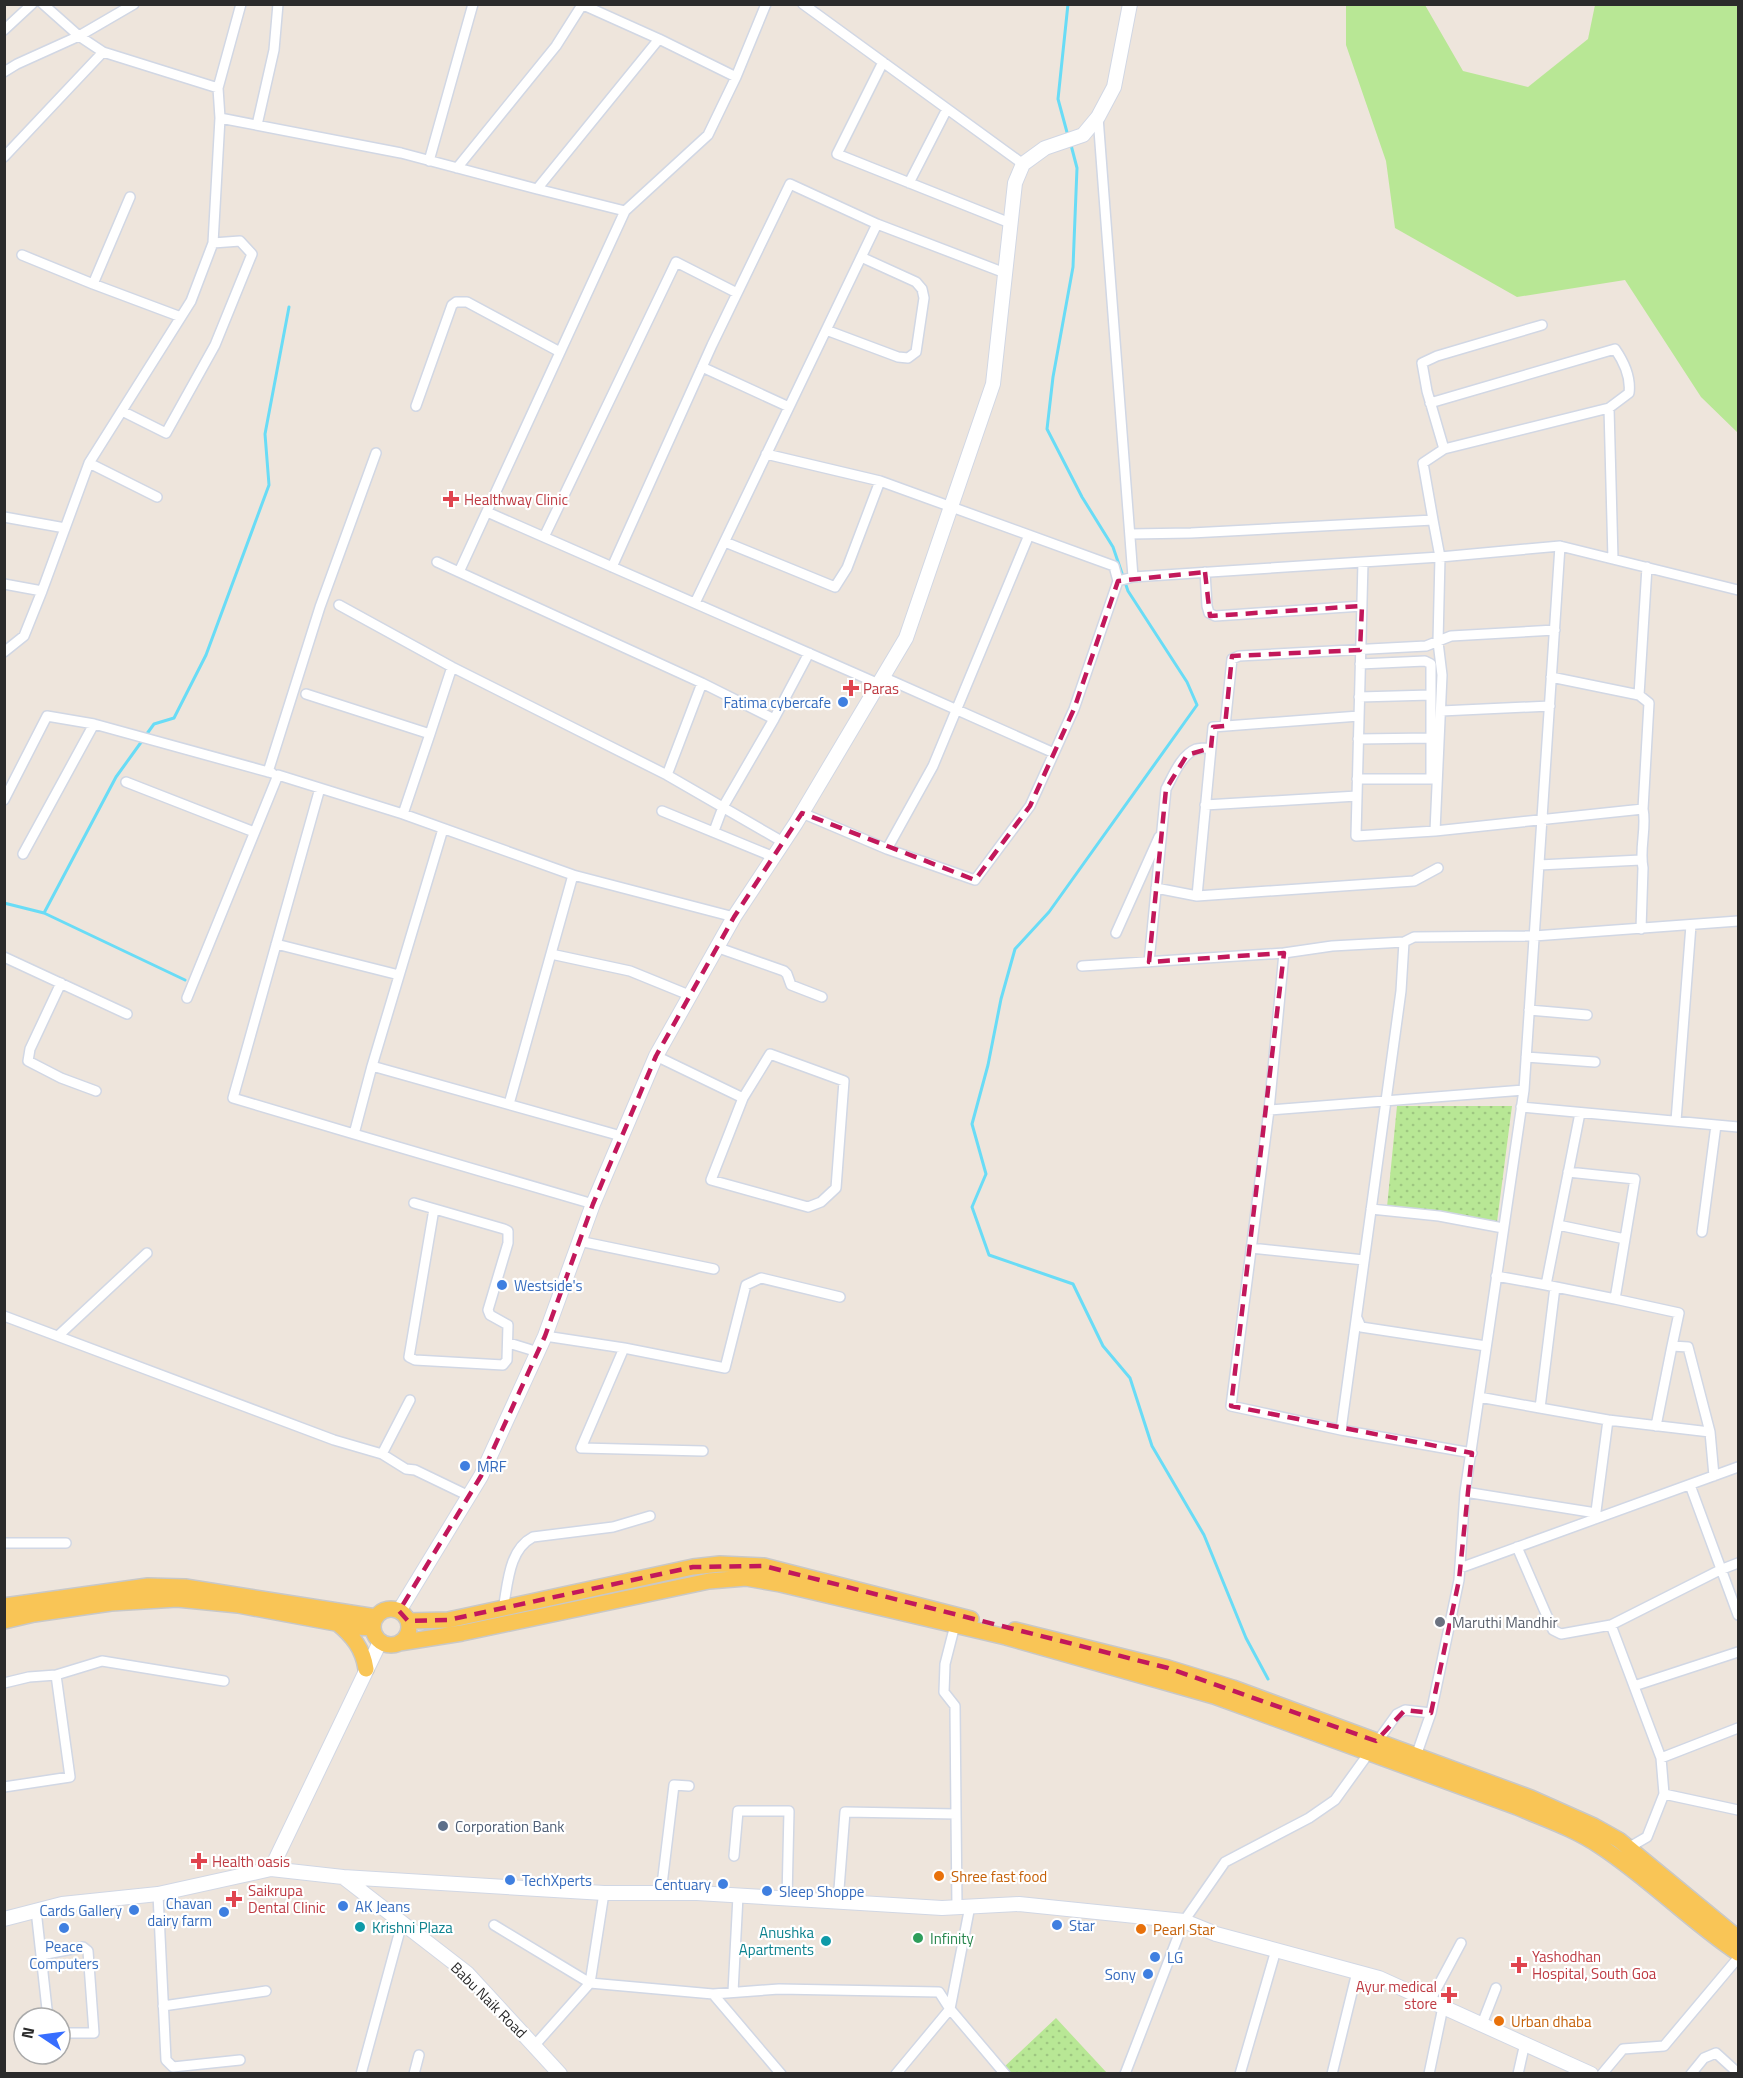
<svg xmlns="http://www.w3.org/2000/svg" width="1743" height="2078" font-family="'Titillium Web',sans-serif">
	<defs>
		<pattern id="park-dots" width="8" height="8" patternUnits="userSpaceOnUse" patternTransform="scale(1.5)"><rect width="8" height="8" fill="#b8e795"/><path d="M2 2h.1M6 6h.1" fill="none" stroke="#9ec681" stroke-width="1.8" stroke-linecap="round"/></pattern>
	</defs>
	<rect width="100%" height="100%" fill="#eee5dc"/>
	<!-- grass -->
	<path fill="#b8e795" d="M1346 5H1425L1463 71 1528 87 1588 39 1595 5H1738V433L1701 397 1625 280 1517 297 1395 228 1386 161 1346 45Z"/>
	<!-- park -->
	<path fill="url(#park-dots)" d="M1397 1106H1512L1497 1222 1387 1207Z
		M1056 2018 1107 2073H1008L1003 2068Z"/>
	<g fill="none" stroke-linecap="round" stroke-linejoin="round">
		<!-- stream -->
		<path stroke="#69dcf6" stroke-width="3" d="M1068 4 1058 99 1068 136
			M1071 145 1077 168 1073 267 1053 377 1047 429 1082 497 1113 547 1128 591 1187 682 1197 705 1049 912 1015 949 1001 999 988 1065 972 1124 986 1174 972 1207 989 1255 1073 1284 1103 1346 1130 1378 1152 1446 1204 1535 1246 1638 1268 1679
			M146 735 154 724 174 718 206 655 269 485 265 434 289 307
			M4 903 44 913 185 980
			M44 913 116 777 142 741"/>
		<!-- street casing -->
		<g stroke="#d1d7e4" stroke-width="12">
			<path id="street" d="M43 4 79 36 103 52 218 88
				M581 4 659 39
				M803 4 1023 164
				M4 30 32 4
				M883 62 837 154 1010 223
				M4 72 17 64 79 36 134 4
				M736 77 766 4
				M220 118 401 153 537 189 659 39 736 77 708 135 625 211 459 572
				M257 125 274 50 278 4
				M4 157 103 52
				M429 161 473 4
				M457 168 556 46 582 5
				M909 183 947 109
				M537 189 625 211
				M22 255 93 284 181 317
				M93 284 130 197
				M826 330 898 357 908 358 916 352 924 298 922 289 916 282 861 257
				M702 367 789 407
				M1430 403 1615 349C1624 362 1631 378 1629 393L1609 408 1444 449 1423 463 1433 520
				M416 406 452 305 456 302H467L560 352
				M1609 408 1613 559
				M122 411 166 433 215 345 252 254 240 241 213 243
				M1444 449 1427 391 1422 363 1437 356 1542 325
				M766 454 880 481 1114 566 1118 581 1133 577 1098 117
				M89 463 157 497
				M487 512 879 684
				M4 517 65 528
				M1130 534 1191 533 1433 520 1440 557 1133 577
				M544 537 676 262 737 293
				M725 542 835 587 847 568 880 481
				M437 562 702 683 667 775
				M1363 562 1356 836 1435 831 1442 675 1438 642 1440 557 1560 546 1738 590
				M612 567 712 345 790 184 877 224
				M1205 572 1207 606 1209 613 1215 616 1362 606
				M4 584 42 591
				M695 603 877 224 1005 273
				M339 605 452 667 667 775 783 842
				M4 652 24 636 42 591 89 463 191 301 213 243 220 118 218 88 241 4
				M883 677 1054 753
				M1551 677 1639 695 1647 567
				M702 683 774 719 723 807 714 831
				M306 694 430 734 452 667
				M1639 695 1649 703 1643 809C1647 828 1639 848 1643 868L1641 929
				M1359 697 1431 695
				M1441 711 1550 706
				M774 719 809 653
				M1225 726 1232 659 1239 656 1426 646 1451 636 1555 630
				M1358 739 1431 738
				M268 772 320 607 376 453
				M1357 779H1431V664L1425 661 1360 664
				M126 782 254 832
				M320 788 233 1098 354 1134
				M4 800 47 716 94 724 272 773
				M1205 805 1357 796
				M662 811 774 857
				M802 813 887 849 975 880 1030 806 1074 709 1118 581
				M403 814 573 875 509 1104
				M443 829 372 1066 354 1134 593 1204
				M1435 831 1643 809
				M887 849 933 766 1029 535
				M23 854 94 724
				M1539 865 1641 860
				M573 875 734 917
				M1156 888 1197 896 1414 881 1438 868
				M1197 896 1213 727 1359 716
				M1116 933 1159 837
				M276 944 399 975
				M716 947 784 971 787 974 791 985 822 997
				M1284 953 1332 946 1404 942 1414 937 1534 936 1738 921
				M551 954 630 971 689 995
				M4 957 127 1014
				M1149 962 1166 789C1173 776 1181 755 1196 749 1200 748 1206 748 1211 748
				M1082 966 1284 953 1269 1110 1231 1406 1341 1430 1472 1453
				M61 983 30 1049 28 1061 61 1078 96 1091
				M187 998 278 775 403 814 430 734
				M1529 1010 1587 1015
				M770 1054 844 1081 836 1188 821 1202 808 1207 711 1180 743 1098Z
				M656 1056 743 1098
				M1526 1057 1595 1062
				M372 1066 621 1136
				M1521 1107 1738 1127
				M1269 1110 1524 1090
				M1676 1121 1691 925
				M414 1203 504 1229 508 1231V1243L488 1310 490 1315 508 1325 507 1360 503 1365 415 1360 409 1357 434 1209
				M1371 1209 1439 1216 1503 1228
				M1558 1225 1625 1239
				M1702 1232 1716 1125
				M579 1241 714 1269
				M1251 1248 1364 1260
				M1496 1276 1546 1285 1580 1113
				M1546 1285 1615 1299 1635 1179 1568 1172
				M1615 1299 1679 1313 1672 1346
				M4 1316 334 1440 382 1454 406 1469 415 1470 469 1496
				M1357 1318 1361 1327 1486 1346
				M59 1335 147 1253
				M545 1336 624 1348 725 1368 746 1285 761 1278 840 1297
				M509 1343 538 1352
				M624 1348 581 1448 703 1451
				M1479 1397 1540 1408 1555 1287
				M1540 1408 1608 1420 1595 1519
				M1608 1420 1710 1432 1714 1476
				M1656 1426 1672 1346 1688 1347 1710 1432
				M1341 1430 1401 991 1404 942
				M382 1454 410 1400
				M1690 1485 1738 1615
				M1465 1492 1596 1513
				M4 1543H66
				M1517 1547 1553 1630 1561 1634 1611 1625 1661 1758 1738 1728
				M1460 1568 1738 1467
				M503 1609C508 1585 508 1550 533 1537L613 1527 650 1516
				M955 1625 945 1664 944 1692 955 1706 956 1814
				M1611 1625 1720 1570 1738 1563
				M56 1675 102 1661 224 1681
				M4 1683 29 1677 56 1675 70 1777 4 1787
				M1634 1686 1738 1652
				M1416 1756 1431 1713 1459 1580 1465 1492 1524 1090 1560 546
				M1661 1758 1664 1794
				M1628 1848 1647 1837 1664 1794 1738 1810
				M734 1856 738 1811H789L787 1899
				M661 1893 674 1785 689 1786
				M158 1894 166 2060 173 2067 240 2060
				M838 1902 845 1812 956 1814 957 1907
				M36 1910 48 2018
				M494 1925 590 1983 713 1994 781 2074
				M41 1955 83 1947 88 1951 94 2033H60
				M733 1992 738 1896
				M713 1994 779 1989 939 1992 950 2009
				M1430 2001 1461 1943
				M163 2006 266 1991
				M950 2009 970 1906
				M1482 2024 1496 1988
				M534 2046 590 1983 604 1893
				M361 2074 402 1923
				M414 2074 419 2055
				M896 2074 950 2009 1005 2074
				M1125 2074 1184 1921 1225 1862 1309 1818 1335 1800 1397 1714 1405 1710 1431 1713
				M1240 2074 1276 1950
				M1332 2074 1357 1972
				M1429 2074 1443 2007
				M1518 2074 1525 2043
				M1602 2074 1623 2049 1664 2046 1738 1958
				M1691 2074 1704 2058 1716 2053 1738 2073"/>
		</g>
		<!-- secondary casing -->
		<g stroke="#d1d7e4" stroke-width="16">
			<path id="secondary" d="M399 1611 481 1476 545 1336 593 1204 656 1056 734 917 796 823 906 638 993 384 1015 183 1023 164 1045 148 1083 135 1098 117 1114 87 1130 4
				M271 1869 380 1642
				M343 1877 604 1893H697L942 1908 1019 1904 1184 1921 1216 1934 1379 1978 1591 2074
				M4 1919 62 1904 158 1894 271 1869 343 1877 467 1973 560 2074"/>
		</g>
		<!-- primary casing -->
		<g stroke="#c8c8c8" stroke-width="18">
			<path id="primary" d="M4 1606 148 1586 185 1587 376 1617
				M373 1627a18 18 0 1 1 36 0a18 18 0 1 1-36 0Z
				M4 1621 34 1614 111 1603 177 1599 238 1605 357 1627 373 1628
				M408 1621 448 1620 693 1567 720 1564 764 1566 971 1619
				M337 1623C353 1636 363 1649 366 1669
				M1015 1630 1168 1668 1233 1688 1531 1798 1594 1826 1619 1840 1738 1938
				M399 1643 462 1633 709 1581 746 1578 780 1584 1006 1637 1214 1696 1517 1807C1545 1819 1575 1829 1600 1846 1649 1878 1690 1921 1738 1953"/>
		</g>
		<!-- street -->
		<use href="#street" stroke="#fff" stroke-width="9"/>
		<!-- secondary -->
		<use href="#secondary" stroke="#fff" stroke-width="14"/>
		<!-- primary -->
		<use href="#primary" stroke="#f9c556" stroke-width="15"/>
	</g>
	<!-- marked area -->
	<path fill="none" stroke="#c2185b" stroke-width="4.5" stroke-dasharray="12 8" stroke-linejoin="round" d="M1205 572 1210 616 1362 606 1360 650 1232 656 1225 726 1213 727 1211 748 1187 755 1166 789 1149 962 1284 953 1231 1406 1472 1453 1459 1580 1431 1713 1405 1710 1376 1741 1168 1668 764 1566 693 1567 448 1620 408 1621 399 1611 481 1476 545 1336 593 1204 656 1056 734 917 802 813 975 880 1030 806 1074 709 1118 581Z"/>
	<!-- markers -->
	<g fill="#e0444e" stroke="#fff" stroke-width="2">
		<path d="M448 490h6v6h6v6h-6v6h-6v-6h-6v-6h6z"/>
		<path d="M848 679h6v6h6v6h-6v6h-6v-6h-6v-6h6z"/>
		<path d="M196 1852h6v6h6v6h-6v6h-6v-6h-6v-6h6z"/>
		<path d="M231 1890h6v6h6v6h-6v6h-6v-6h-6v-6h6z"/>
		<path d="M1516 1956h6v6h6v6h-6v6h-6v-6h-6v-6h6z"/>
		<path d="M1446 1986h6v6h6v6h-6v6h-6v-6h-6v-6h6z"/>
	</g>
	<g fill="#3f7fe0" stroke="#fff" stroke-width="2">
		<circle cx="843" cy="702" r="6"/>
		<circle cx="502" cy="1285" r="6"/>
		<circle cx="465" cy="1466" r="6"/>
		<circle cx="510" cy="1880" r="6"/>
		<circle cx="723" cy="1884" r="6"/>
		<circle cx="767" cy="1891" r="6"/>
		<circle cx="343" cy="1906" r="6"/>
		<circle cx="134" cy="1910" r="6"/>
		<circle cx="224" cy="1912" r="6"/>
		<circle cx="1057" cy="1925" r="6"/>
		<circle cx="64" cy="1928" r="6"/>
		<circle cx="1155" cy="1957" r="6"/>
		<circle cx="1148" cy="1974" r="6"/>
	</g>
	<circle fill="#6b7280" stroke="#fff" stroke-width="2" cx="1440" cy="1622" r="6"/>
	<circle fill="#5c6f8a" stroke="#fff" stroke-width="2" cx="443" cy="1826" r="6"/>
	<g fill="#e8710a" stroke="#fff" stroke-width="2">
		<circle cx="939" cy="1876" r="6"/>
		<circle cx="1141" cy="1929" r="6"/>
		<circle cx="1499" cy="2021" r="6"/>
	</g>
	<g fill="#0f9aa8" stroke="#fff" stroke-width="2">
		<circle cx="360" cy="1927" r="6"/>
		<circle cx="826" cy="1941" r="6"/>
	</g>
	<circle fill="#2e9e5b" stroke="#fff" stroke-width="2" cx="918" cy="1938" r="6"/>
	<g text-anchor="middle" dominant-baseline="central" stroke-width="4.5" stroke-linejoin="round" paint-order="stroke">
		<!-- health labels -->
		<g font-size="15" fill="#be3a42" stroke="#fff" text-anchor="start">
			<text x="464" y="499">Healthway Clinic</text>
			<text x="863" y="688">Paras</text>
			<text x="212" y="1861">Health oasis</text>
			<text x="248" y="1890">Saikrupa<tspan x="248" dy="17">Dental Clinic</tspan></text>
			<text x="1532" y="1956">Yashodhan<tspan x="1532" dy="17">Hospital, South Goa</tspan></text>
			<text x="1437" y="1986" text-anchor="end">Ayur medical<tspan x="1437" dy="17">store</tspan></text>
		</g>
		<!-- shop labels -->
		<g font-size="15" fill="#366cbe" stroke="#fff" text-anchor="start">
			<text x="831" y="702" text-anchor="end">Fatima cybercafe</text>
			<text x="514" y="1285">Westside's</text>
			<text x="477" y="1466">MRF</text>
			<text x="522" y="1880">TechXperts</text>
			<text x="711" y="1884" text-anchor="end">Centuary</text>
			<text x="779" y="1891">Sleep Shoppe</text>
			<text x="212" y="1903" text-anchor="end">Chavan<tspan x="212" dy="17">dairy farm</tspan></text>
			<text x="355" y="1906">AK Jeans</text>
			<text x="122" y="1910" text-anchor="end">Cards Gallery</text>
			<text x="1069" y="1925">Star</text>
			<text x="64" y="1946" text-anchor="middle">Peace<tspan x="64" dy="17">Computers</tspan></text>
			<text x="1167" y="1957">LG</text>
			<text x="1136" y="1974" text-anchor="end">Sony</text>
		</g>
		<!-- worship labels -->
		<g font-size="15" fill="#5b616d" stroke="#fff" text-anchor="start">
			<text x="1452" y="1622">Maruthi Mandhir</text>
		</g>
		<!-- service labels -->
		<g font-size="15" fill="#4e5e75" stroke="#fff" text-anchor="start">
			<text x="455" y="1826">Corporation Bank</text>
		</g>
		<!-- food labels -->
		<g font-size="15" fill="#c56008" stroke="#fff" text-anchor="start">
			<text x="951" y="1876">Shree fast food</text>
			<text x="1153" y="1929">Pearl Star</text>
			<text x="1511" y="2021">Urban dhaba</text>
		</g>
		<!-- culture labels -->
		<g font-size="15" fill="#0d838f" stroke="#fff" text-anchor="start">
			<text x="372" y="1927">Krishni Plaza</text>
			<text x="814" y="1932" text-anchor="end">Anushka<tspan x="814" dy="17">Apartments</tspan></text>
		</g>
		<!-- leisure labels -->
		<g font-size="15" fill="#27864d" stroke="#fff" text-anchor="start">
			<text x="930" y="1938">Infinity</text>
		</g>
		<!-- street labels -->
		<g font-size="15" fill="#2b2b2b" stroke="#fff">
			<text transform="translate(489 2000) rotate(45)">Babu Naik Road</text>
		</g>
	</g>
	<!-- border -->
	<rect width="1743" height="2078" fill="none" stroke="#2b2b2b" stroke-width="12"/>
	<!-- north arrow -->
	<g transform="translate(42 2036) rotate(283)"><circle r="28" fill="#ffffff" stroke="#aaaaaa" stroke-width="1.5"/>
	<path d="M0-4.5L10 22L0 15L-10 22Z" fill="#386eff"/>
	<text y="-9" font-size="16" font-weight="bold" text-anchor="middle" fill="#2b2b2b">N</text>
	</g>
</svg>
